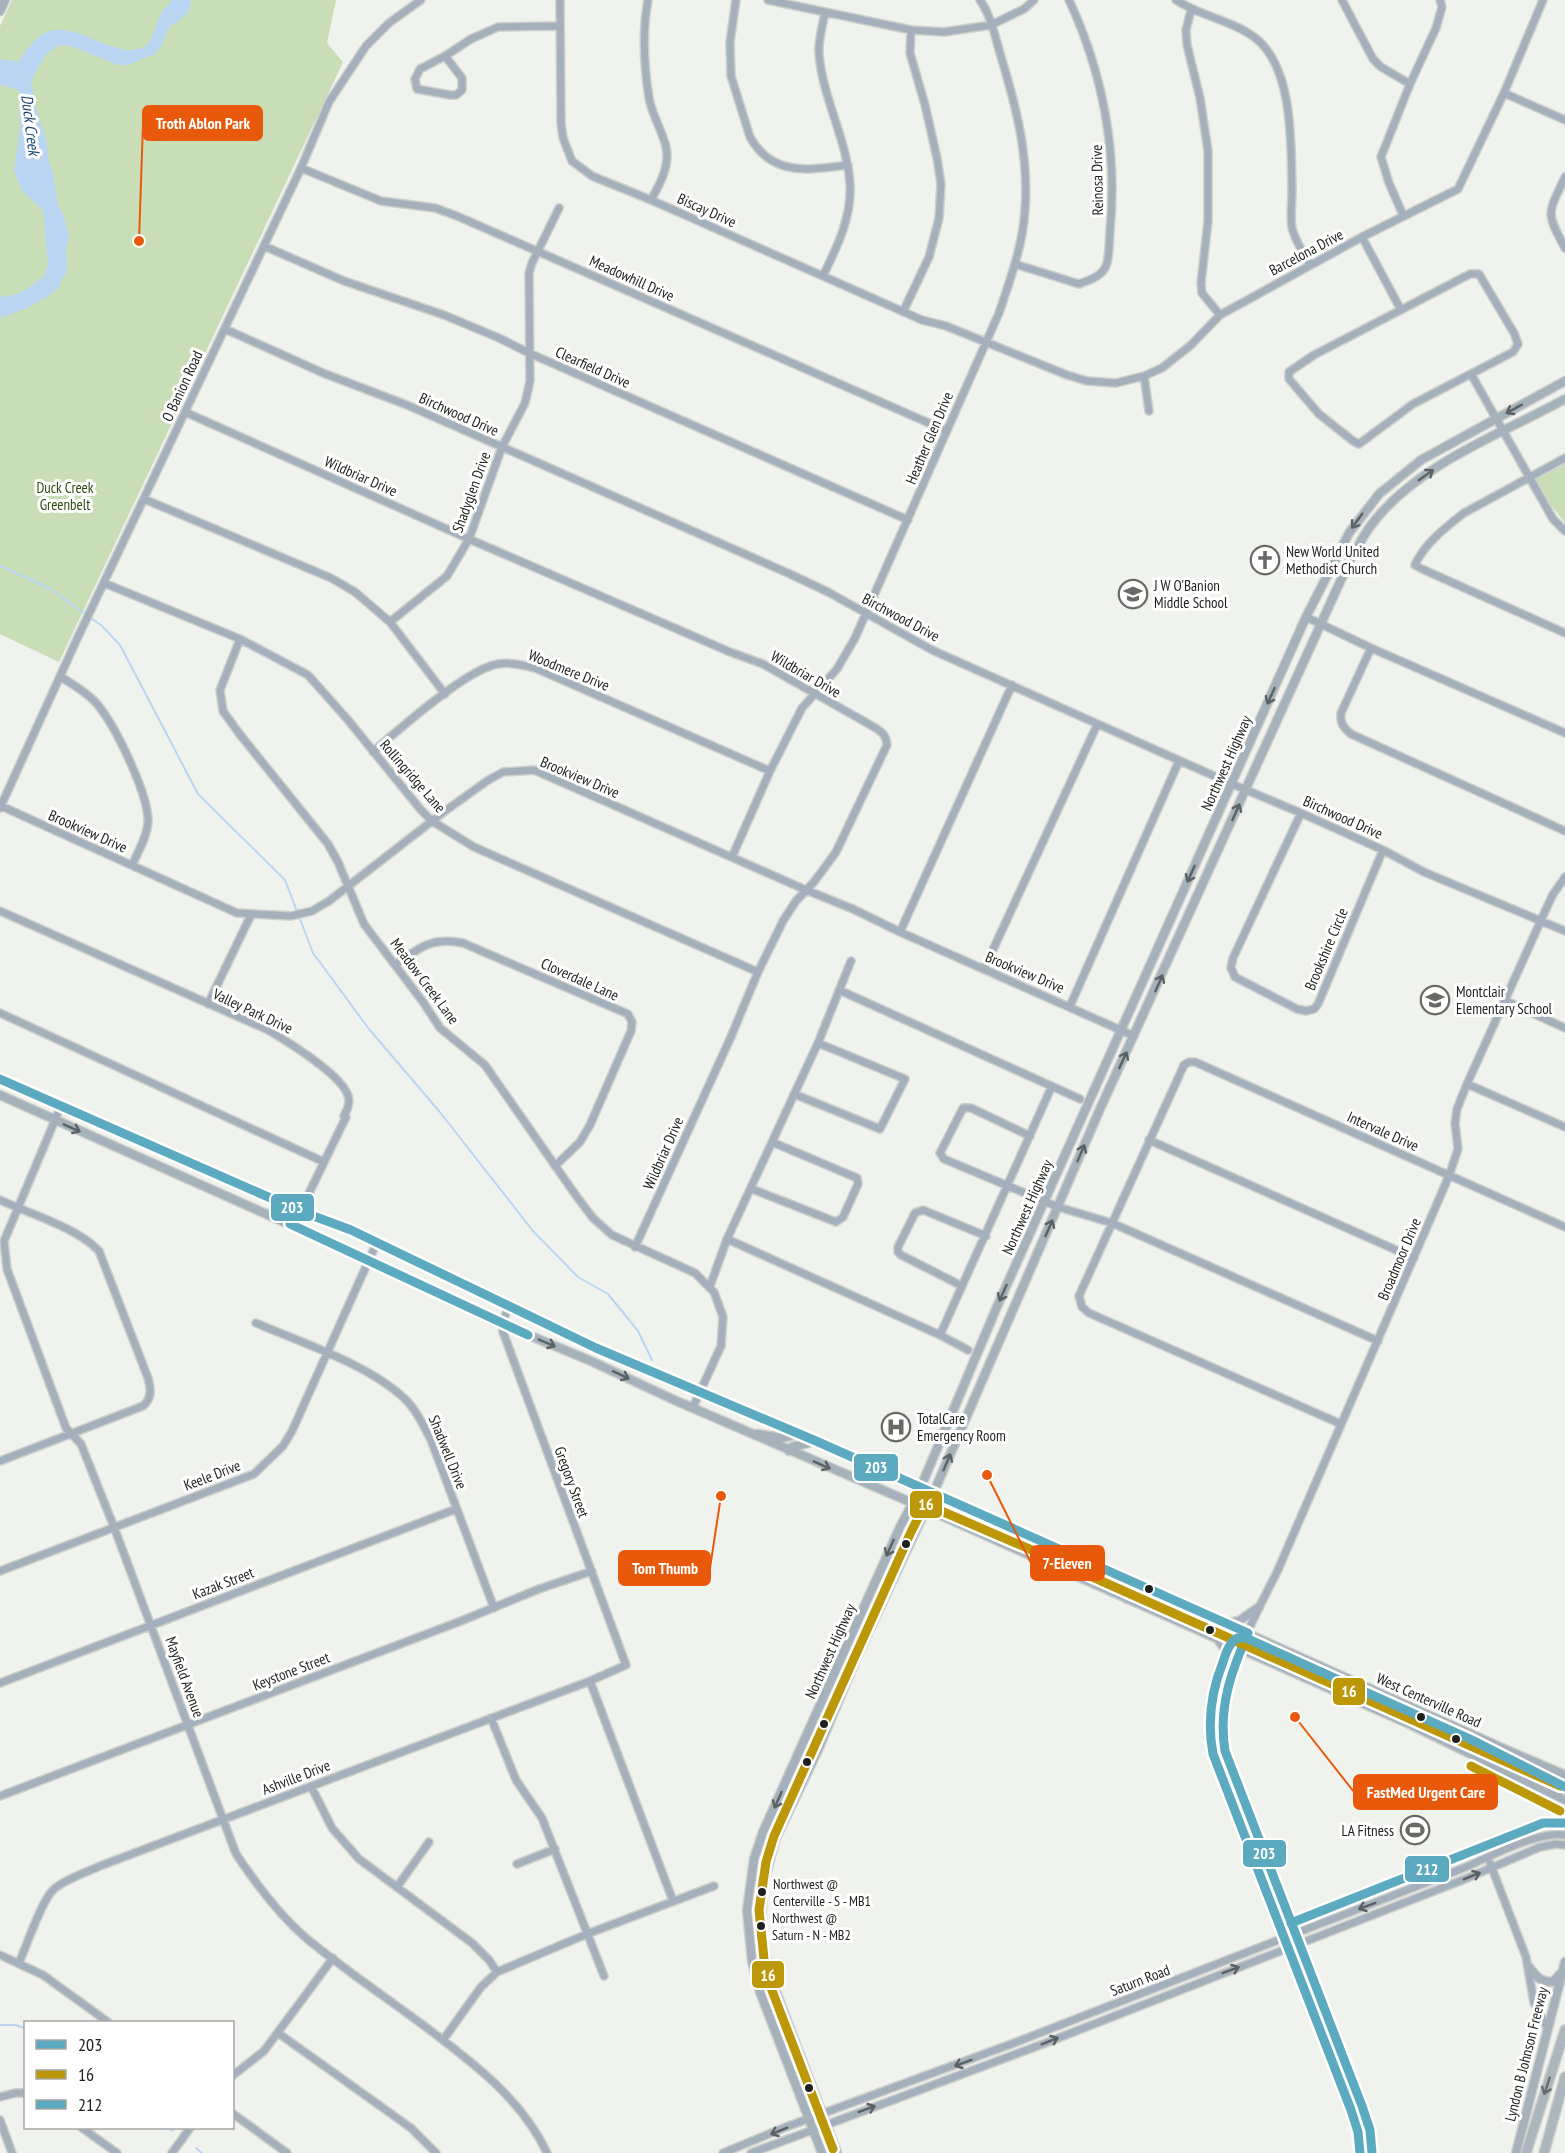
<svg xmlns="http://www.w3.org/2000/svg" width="1565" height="2153" font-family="'PT Sans Narrow',sans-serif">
	<rect width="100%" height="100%" fill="#f0f3ed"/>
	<!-- green -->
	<path fill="#c9deb7" d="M12 0H336L327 43 343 62 59 662 0 634V26Z
		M1565 464V523L1550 504 1535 479Z"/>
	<!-- water -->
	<path fill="#b9d5f2" d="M173 0H191L189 11 179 21 169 27 162 45 155 54 128 65H118L71 46 60 45 46 54 31 81 36 108 47 141 48 159 53 173 58 206 64 216 69 238 66 248 67 270 58 288 47 297 27 308 0 318V297L17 294 32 286 45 275 48 264 43 210 22 191 14 171 20 128 19 90 0 85V61L3 59 18 62C25 52 35 37 47 32 78 19 125 68 148 43 155 35 156 23 161 14 163 9 169 4 173 0Z"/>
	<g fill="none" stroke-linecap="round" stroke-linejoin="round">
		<!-- stream -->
		<path stroke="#b9d5f2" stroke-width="2" d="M0 566 49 588 102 626 120 645 198 794 285 880 313 953 369 1029 439 1111 533 1231 578 1277 608 1294 638 1331 652 1360
			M0 2025H16L26 2029
			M168 2128 173 2131
			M196 2148 202 2153"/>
		<!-- minor casing -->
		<g stroke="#ced0cd" stroke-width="10">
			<path id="minor" d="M560 0 561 123 563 138 572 161 592 176 651 200 922 320 946 326 1067 375 1087 381 1116 383 1144 376 1162 368 1191 345 1220 315 1362 237 1458 189 1504 93 1543 0
				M648 0C642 32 644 66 649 98 652 115 662 130 666 147 670 166 660 184 651 200
				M736 0 730 42 731 76 750 137C772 177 810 170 848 165
				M768 0 911 30 944 32 991 25 1024 9 1034 0
				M1176 0C1200 16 1231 20 1254 37 1294 66 1291 146 1292 191 1292 203 1290 217 1292 228 1295 241 1304 253 1310 265
				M1342 0 1373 59 1381 67 1410 84
				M1191 10 1186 30 1187 45 1200 98 1208 151V221L1201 283 1202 293 1220 315
				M445 56 462 78V90L456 95H450L417 89 415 79 420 69 445 56 471 39 498 27 560 26
				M1504 93 1565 120
				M301 168 381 201 435 208 457 216 947 431
				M1565 177C1548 214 1545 211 1565 248
				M1403 215 1389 183 1381 157 1410 84 1436 28 1442 7 1440 0
				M1362 237 1401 310
				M264 246 344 281 444 315 499 338 529 353 908 520
				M1015 264 1079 284C1089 280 1101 277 1106 266 1110 256 1109 241 1110 230 1118 151 1102 71 1069 0
				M1470 274H1479L1514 333 1518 344 1513 352 1413 404 1359 444 1353 441 1319 414 1289 379V372L1314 355Z
				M823 276C837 247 852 217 850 184 847 139 822 97 819 53 818 40 823 25 825 12
				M903 312 929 257 939 218 941 184 937 158 925 105 910 53 911 30
				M225 329 323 373 407 405 790 574 828 592 932 650 1232 784 1301 813 1383 850 1424 872 1565 931
				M1471 374 1553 519 1565 531
				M1144 376 1149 411
				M185 412 469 539 730 652 763 664 874 727C882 732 886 735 887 745L836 852 814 882 796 901 783 921 758 972 730 1039 635 1247
				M1565 458 1464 513C1446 527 1424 544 1415 565L1422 569 1565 633
				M144 499 331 578 355 592 390 622 445 694
				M104 583 240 639 308 675 348 720 421 810 432 821 474 847 758 972
				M1306 617 1371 648 1565 733
				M390 622 447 576 469 539 502 447 525 403 530 381 529 273 532 263 559 208
				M240 639 220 690 223 711 238 732 328 844 338 862 364 924 423 1002 440 1028 485 1065 577 1197 593 1218 612 1235 695 1273 714 1292 723 1317 721 1346 693 1407
				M1371 648 1341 713C1340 723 1343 727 1351 734L1565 831
				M60 676C73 685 87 692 97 704 115 725 149 795 148 822 147 837 138 852 132 865
				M373 752C398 730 468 668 498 664 511 662 522 665 535 668L770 771
				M1 806 237 913 291 916 312 911 329 901 445 811 487 781 503 772 534 770 806 890 853 909 900 932 1134 1036
				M0 808 77 639 301 168 329 102 366 46 389 23 421 0
				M1301 813 1233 958 1231 968 1235 977 1297 1009 1306 1011 1314 1009 1318 1004 1383 850
				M732 857 770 771 802 708 837 669 855 638 999 313C1010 280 1023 245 1025 210 1029 158 1017 110 1002 60 996 41 992 17 980 0
				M0 911 268 1030C288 1042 337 1072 347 1093 351 1101 348 1108 344 1116L346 1117 293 1226
				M900 932 1012 685
				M395 965C420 947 432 937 463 943L628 1014 632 1022 631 1031 590 1125 580 1142 555 1166
				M984 969 1097 725
				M839 990 1080 1099
				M1504 1000 1565 1028
				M208 1004 251 915
				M1070 1006 1179 761
				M0 1013 324 1162
				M1467 1084 1565 1127
				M794 1094 880 1129 905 1079 818 1043
				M61 1106 4 1241 7 1269 66 1428 81 1444 114 1527 236 1854C256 1884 278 1914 306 1938 346 1971 390 2000 431 2031 476 2065 523 2101 547 2153
				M1030 1136 971 1108H963L940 1153 944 1159 1058 1207 1112 1223 1378 1341
				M1149 1140 1414 1258
				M752 1189 836 1222 843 1217 858 1184 857 1178 772 1142
				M0 1200C30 1214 76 1227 99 1251L148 1378C151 1389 152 1398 143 1406L0 1461
				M727 1239 940 1335 968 1350
				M710 1286 727 1239 818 1043 851 961
				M962 1286 901 1255 898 1252V1247L915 1213 923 1210 986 1236
				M256 1323C302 1343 371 1365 407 1401 418 1412 424 1427 431 1440L494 1608
				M940 1335 1052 1086
				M1341 1424 1089 1313 1082 1307 1079 1296 1184 1065 1189 1062H1195L1565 1227
				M0 1571 254 1474 283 1446 292 1431 377 1242
				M590 1681 673 1901
				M0 1683 456 1509
				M491 1718 516 1780 542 1818 604 1976
				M311 1786 332 1828 359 1859 472 1943 489 1960 497 1972
				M0 1796 461 1621 539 1589 592 1571
				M1490 1863 1526 1957 1534 2003 1548 2029
				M517 1864 555 1849
				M397 1887 429 1842
				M0 1955 43 1975 108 2022
				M19 1963C26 1947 42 1900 53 1890 63 1880 87 1872 100 1866L590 1681 626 1665 503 1332 502 1324 509 1306
				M278 2033 411 2128 436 2153
				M443 2040 481 1987 497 1972 587 1934 714 1886
				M232 2076 264 2051 333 1958
				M0 2097 15 2093H26
				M232 2113 287 2153
				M0 2120 12 2153
				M82 2128 117 2153
				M172 2153 190 2128
				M723 2153 786 2127 1014 2043 1461 1869C1488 1858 1538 1830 1565 1835
				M751 2153 1043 2044 1465 1879 1540 1847 1556 1844 1565 1845
				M1372 2153 1370 2130 1362 2106 1225 1751C1224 1746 1221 1739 1221 1733 1216 1688 1256 1613 1277 1572L1449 1176 1458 1149 1455 1123 1457 1109 1467 1084 1552 896 1565 877"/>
		</g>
		<!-- major casing -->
		<g stroke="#ced0cd" stroke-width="11">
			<path id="major" d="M0 11 5 0
				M0 1079 300 1211 351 1230 596 1348 701 1391 920 1489 1046 1543 1502 1748 1565 1775
				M0 1095 293 1226 502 1324 591 1361 672 1399 931 1511 1407 1723 1565 1800
				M757 1434 783 1438 798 1434
				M789 1451 792 1447 816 1441
				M1038 1559 1046 1543
				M1127 1599 1135 1583
				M1228 1623 1239 1621 1259 1607
				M1219 1641 1227 1652 1231 1673
				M1306 1678 1317 1676 1333 1683 1339 1675
				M1465 1750 1476 1746 1494 1753 1502 1748
				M1529 1967C1536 1976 1540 1982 1553 1982L1560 1974
				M822 2153 760 1992 752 1961 747 1910 754 1859 763 1832 900 1527 920 1489 996 1309 1306 617 1349 533 1379 494 1421 460 1565 381
				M837 2153 773 1984 766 1958 761 1936 762 1890 775 1840 818 1750 859 1652 933 1494 1100 1109 1350 560C1357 549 1362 538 1369 528 1414 465 1500 435 1565 399
				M1516 2153 1565 1962"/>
		</g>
		<!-- highway casing -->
		<g stroke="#ced0cd" stroke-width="12">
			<path id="highway" d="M1526 2153 1565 2030
				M1544 2153 1565 2077"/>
		</g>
		<!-- minor -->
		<use href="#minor" stroke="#a4b1bd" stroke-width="7"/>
		<!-- major -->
		<use href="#major" stroke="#a5b2bb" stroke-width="8"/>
		<!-- highway -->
		<use href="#highway" stroke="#acb7bd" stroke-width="9"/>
		<!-- bus-1 casing -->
		<g stroke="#fff" stroke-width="14">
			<path id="bus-1" d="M0 1079 300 1211 351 1230 596 1348 816 1441 1248 1633C1231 1672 1218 1708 1225 1751L1362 2106 1370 2130 1372 2153
				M290 1224 528 1335"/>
		</g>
		<!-- bus-2 casing -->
		<g stroke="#fff" stroke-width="14">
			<path id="bus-2" d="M1471 1766 1560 1811
				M833 2149 771 1988 764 1959 759 1910 766 1862 774 1836 911 1532 925 1504 1041 1554 1560 1786"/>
		</g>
		<!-- bus-3 casing -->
		<g stroke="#fff" stroke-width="14">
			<path id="bus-3" d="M1291 1923 1543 1823H1565
				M1360 2153 1358 2132 1351 2110 1213 1754C1207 1722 1211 1692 1223 1662 1226 1653 1229 1643 1237 1638H1246L1470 1739 1565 1787"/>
		</g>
		<!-- bus-1 -->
		<use href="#bus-1" stroke="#5caabf" stroke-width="9"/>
		<!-- bus-2 -->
		<use href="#bus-2" stroke="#bc9809" stroke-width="9"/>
		<!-- bus-3 -->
		<use href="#bus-3" stroke="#5caabf" stroke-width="9"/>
	</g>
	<!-- one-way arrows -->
	<defs><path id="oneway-shaft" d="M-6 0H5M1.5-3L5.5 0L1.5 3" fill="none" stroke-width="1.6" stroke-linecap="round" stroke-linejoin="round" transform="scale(1.5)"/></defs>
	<g stroke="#5b6264">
		<use href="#oneway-shaft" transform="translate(1514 409) rotate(151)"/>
		<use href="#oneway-shaft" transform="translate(1426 475) rotate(-35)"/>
		<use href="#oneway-shaft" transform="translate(1357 521) rotate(126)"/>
		<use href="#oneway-shaft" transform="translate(1271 696) rotate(114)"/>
		<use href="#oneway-shaft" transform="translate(1236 812) rotate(-66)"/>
		<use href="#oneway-shaft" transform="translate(1191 874) rotate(114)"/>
		<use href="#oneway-shaft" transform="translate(1159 983) rotate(-66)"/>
		<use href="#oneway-shaft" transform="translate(1123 1060) rotate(-65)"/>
		<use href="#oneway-shaft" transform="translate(72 1128) rotate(24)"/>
		<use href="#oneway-shaft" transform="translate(1081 1153) rotate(-67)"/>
		<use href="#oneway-shaft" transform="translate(1049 1228) rotate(-66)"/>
		<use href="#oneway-shaft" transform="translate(1003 1293) rotate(114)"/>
		<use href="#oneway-shaft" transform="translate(547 1343) rotate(23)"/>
		<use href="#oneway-shaft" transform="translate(621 1375) rotate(25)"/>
		<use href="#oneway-shaft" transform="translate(947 1462) rotate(-67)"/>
		<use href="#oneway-shaft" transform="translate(822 1465) rotate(24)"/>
		<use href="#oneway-shaft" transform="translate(890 1548) rotate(114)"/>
		<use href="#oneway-shaft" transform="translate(778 1800) rotate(114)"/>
	</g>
	<g stroke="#5a6165">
		<use href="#oneway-shaft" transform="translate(1472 1876) rotate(-22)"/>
		<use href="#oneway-shaft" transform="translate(1367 1906) rotate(159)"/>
		<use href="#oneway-shaft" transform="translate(1231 1970) rotate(-21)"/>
		<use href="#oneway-shaft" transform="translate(1050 2041) rotate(-22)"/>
		<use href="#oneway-shaft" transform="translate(963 2063) rotate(160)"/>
		<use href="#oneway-shaft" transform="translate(867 2109) rotate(-20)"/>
		<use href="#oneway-shaft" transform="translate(779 2131) rotate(158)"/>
	</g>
	<use stroke="#656c6d" href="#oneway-shaft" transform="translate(1547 2086) rotate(108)"/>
	<!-- icons -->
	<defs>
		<g id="church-ring" transform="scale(1.5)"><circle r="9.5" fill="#fff" stroke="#686a66" stroke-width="1.5"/><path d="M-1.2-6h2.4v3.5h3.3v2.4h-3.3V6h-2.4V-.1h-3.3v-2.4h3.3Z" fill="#686a66"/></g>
		<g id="school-ring" transform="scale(1.5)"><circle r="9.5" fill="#fff" stroke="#686a66" stroke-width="1.5"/><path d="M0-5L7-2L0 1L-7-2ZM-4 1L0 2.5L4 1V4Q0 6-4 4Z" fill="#686a66"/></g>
		<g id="hospital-ring" transform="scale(1.5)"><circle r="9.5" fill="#fff" stroke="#686a66" stroke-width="1.5"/><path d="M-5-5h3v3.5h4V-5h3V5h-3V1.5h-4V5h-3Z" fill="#686a66"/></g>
		<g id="stadium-ring" transform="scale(1.5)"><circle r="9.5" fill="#fff" stroke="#686a66" stroke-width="1.5"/><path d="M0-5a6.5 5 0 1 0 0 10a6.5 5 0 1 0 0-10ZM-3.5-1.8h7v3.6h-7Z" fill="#686a66"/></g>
	</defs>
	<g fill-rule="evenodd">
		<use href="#church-ring" x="1265" y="560"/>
		<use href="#school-ring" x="1133" y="594"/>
		<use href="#school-ring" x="1435" y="1000"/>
		<use href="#hospital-ring" x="896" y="1427"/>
		<use href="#stadium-ring" x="1415" y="1830"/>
	</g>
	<!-- markers -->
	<g fill="#1e201d" stroke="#fff" stroke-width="2">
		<circle cx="906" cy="1544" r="5"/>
		<circle cx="1149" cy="1589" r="5"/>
		<circle cx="1210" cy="1630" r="5"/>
		<circle cx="1421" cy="1717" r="5"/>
		<circle cx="824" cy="1724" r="5"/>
		<circle cx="1456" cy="1739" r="5"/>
		<circle cx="807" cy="1762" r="5"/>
		<circle cx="762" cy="1892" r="5"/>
		<circle cx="761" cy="1926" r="5"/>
		<circle cx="809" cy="2088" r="5"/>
	</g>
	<g text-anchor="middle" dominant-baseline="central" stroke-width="6" stroke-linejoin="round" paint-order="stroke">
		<!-- bus labels -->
		<g font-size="14" fill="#1e201d" stroke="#fff" text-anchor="start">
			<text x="773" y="1884">Northwest @<tspan x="773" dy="17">Centerville - S - MB1</tspan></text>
			<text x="772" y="1918">Northwest @<tspan x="772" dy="17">Saturn - N - MB2</tspan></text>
		</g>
		<!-- street labels -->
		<g font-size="15" fill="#1e201d" stroke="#fff">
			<text transform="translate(1097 180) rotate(-91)">Reinosa Drive</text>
			<text transform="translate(707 210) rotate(24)">Biscay Drive</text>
			<text transform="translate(1306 252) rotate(-28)">Barcelona Drive</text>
			<text transform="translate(632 278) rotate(24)">Meadowhill Drive</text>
			<text transform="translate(593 367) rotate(24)">Clearfield Drive</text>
			<text transform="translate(182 386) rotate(-65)">O Banion Road</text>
			<text transform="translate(459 414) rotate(24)">Birchwood Drive</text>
			<text transform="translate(929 438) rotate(-67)">Heather Glen Drive</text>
			<text transform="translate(361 476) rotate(24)">Wildbriar Drive</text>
			<text transform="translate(471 492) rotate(-70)">Shadyglen Drive</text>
			<text transform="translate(901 617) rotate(28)">Birchwood Drive</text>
			<text transform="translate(569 670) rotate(22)">Woodmere Drive</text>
			<text transform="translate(806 674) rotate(30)">Wildbriar Drive</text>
			<text transform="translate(1226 763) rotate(-66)">Northwest Highway</text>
			<text transform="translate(413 776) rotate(49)">Rollingridge Lane</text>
			<text transform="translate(580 777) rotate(23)">Brookview Drive</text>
			<text transform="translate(1343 817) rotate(24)">Birchwood Drive</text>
			<text transform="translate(88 831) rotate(24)">Brookview Drive</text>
			<text transform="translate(1326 949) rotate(-67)">Brookshire Circle</text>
			<text transform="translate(1025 972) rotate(23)">Brookview Drive</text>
			<text transform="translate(580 979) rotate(24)">Cloverdale Lane</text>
			<text transform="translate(425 981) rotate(53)">Meadow Creek Lane</text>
			<text transform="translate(253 1011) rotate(25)">Valley Park Drive</text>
			<text transform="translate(1383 1131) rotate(24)">Intervale Drive</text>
			<text transform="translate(663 1153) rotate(-66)">Wildbriar Drive</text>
			<text transform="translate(1027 1207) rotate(-66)">Northwest Highway</text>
			<text transform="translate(1399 1259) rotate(-67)">Broadmoor Drive</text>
			<text transform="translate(448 1452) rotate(68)">Shadwell Drive</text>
			<text transform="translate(212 1475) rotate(-21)">Keele Drive</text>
			<text transform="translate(572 1482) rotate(70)">Gregory Street</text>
			<text transform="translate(223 1583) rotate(-21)">Kazak Street</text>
			<text transform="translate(830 1651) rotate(-66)">Northwest Highway</text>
			<text transform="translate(291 1671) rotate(-21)">Keystone Street</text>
			<text transform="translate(185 1677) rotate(70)">Mayfield Avenue</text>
			<text transform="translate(1429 1700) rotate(24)">West Centerville Road</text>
			<text transform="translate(296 1777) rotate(-21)">Ashville Drive</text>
			<text transform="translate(1140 1980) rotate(-21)">Saturn Road</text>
			<text transform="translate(1526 2054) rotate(-76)">Lyndon B Johnson Freeway</text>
		</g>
		<!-- park labels -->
		<g font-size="15" fill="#304c0f" stroke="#fff">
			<text x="65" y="487">Duck Creek<tspan x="65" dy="17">Greenbelt</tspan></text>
		</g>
		<!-- poi labels -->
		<g font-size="15" fill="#1e201d" stroke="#fff" text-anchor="start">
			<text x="1286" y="551">New World United<tspan x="1286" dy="17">Methodist Church</tspan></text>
			<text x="1154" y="585">J W O'Banion<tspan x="1154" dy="17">Middle School</tspan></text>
			<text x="1456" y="991">Montclair<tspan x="1456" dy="17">Elementary School</tspan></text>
			<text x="917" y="1418">TotalCare<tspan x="917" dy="17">Emergency Room</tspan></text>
			<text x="1394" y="1830" text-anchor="end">LA Fitness</text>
		</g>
		<!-- water labels -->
		<g font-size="16" font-style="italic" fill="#1b4675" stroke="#fff">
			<text transform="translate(31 125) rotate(83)">Duck Creek</text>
		</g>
	</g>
	<!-- callouts -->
	<path fill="none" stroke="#e8590c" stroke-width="2" d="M139 241L143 123M987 1475L1031 1563M721 1496L710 1568M1295 1717L1354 1792"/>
	<g fill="#e8590c" stroke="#fff" stroke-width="2">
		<circle cx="139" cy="241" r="6"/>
		<circle cx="987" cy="1475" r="6"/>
		<circle cx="721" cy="1496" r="6"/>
		<circle cx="1295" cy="1717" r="6"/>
	</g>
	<g fill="#e8590c" stroke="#e8590c" stroke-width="2">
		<rect x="143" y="106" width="119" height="34" rx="6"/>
		<rect x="1031" y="1546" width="73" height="34" rx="6"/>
		<rect x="619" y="1551" width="91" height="34" rx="6"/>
		<rect x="1354" y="1775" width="143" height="34" rx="6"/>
	</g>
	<g font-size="16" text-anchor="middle" font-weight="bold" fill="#fff">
		<text x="203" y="129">Troth Ablon Park</text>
		<text x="1067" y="1569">7-Eleven</text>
		<text x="665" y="1574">Tom Thumb</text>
		<text x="1426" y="1798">FastMed Urgent Care</text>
	</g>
	<g stroke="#fff" stroke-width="2">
		<rect x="270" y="1193" width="45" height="29" rx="6" fill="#5caabf"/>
		<rect x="853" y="1453" width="46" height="29" rx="6" fill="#5caabf"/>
		<rect x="909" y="1490" width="34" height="29" rx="6" fill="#bc9809"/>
		<rect x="1332" y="1677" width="34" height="29" rx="6" fill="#bc9809"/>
		<rect x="1242" y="1839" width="45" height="29" rx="6" fill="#5caabf"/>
		<rect x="1404" y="1855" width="46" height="28" rx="6" fill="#5caabf"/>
		<rect x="751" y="1960" width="34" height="29" rx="6" fill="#bc9809"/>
	</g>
	<g font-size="16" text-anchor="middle" font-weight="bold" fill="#fff">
		<text x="292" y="1213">203</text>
		<text x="876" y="1473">203</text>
		<text x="926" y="1510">16</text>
		<text x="1349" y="1697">16</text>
		<text x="1264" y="1859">203</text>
		<text x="1427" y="1875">212</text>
		<text x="768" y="1981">16</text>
	</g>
	<!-- legend -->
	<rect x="24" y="2021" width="210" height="108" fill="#ffffff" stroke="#a5a6a5" stroke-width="1.5"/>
	<rect x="36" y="2040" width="30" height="9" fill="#5caabf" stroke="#a5a6a5" stroke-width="1.5"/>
	<text x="78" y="2051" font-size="18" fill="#1e201d">203</text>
	<rect x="36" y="2070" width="30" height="9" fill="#bc9809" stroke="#a5a6a5" stroke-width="1.5"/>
	<text x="78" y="2081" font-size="18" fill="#1e201d">16</text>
	<rect x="36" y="2100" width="30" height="9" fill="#5caabf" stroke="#a5a6a5" stroke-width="1.5"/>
	<text x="78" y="2111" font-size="18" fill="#1e201d">212</text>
</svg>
